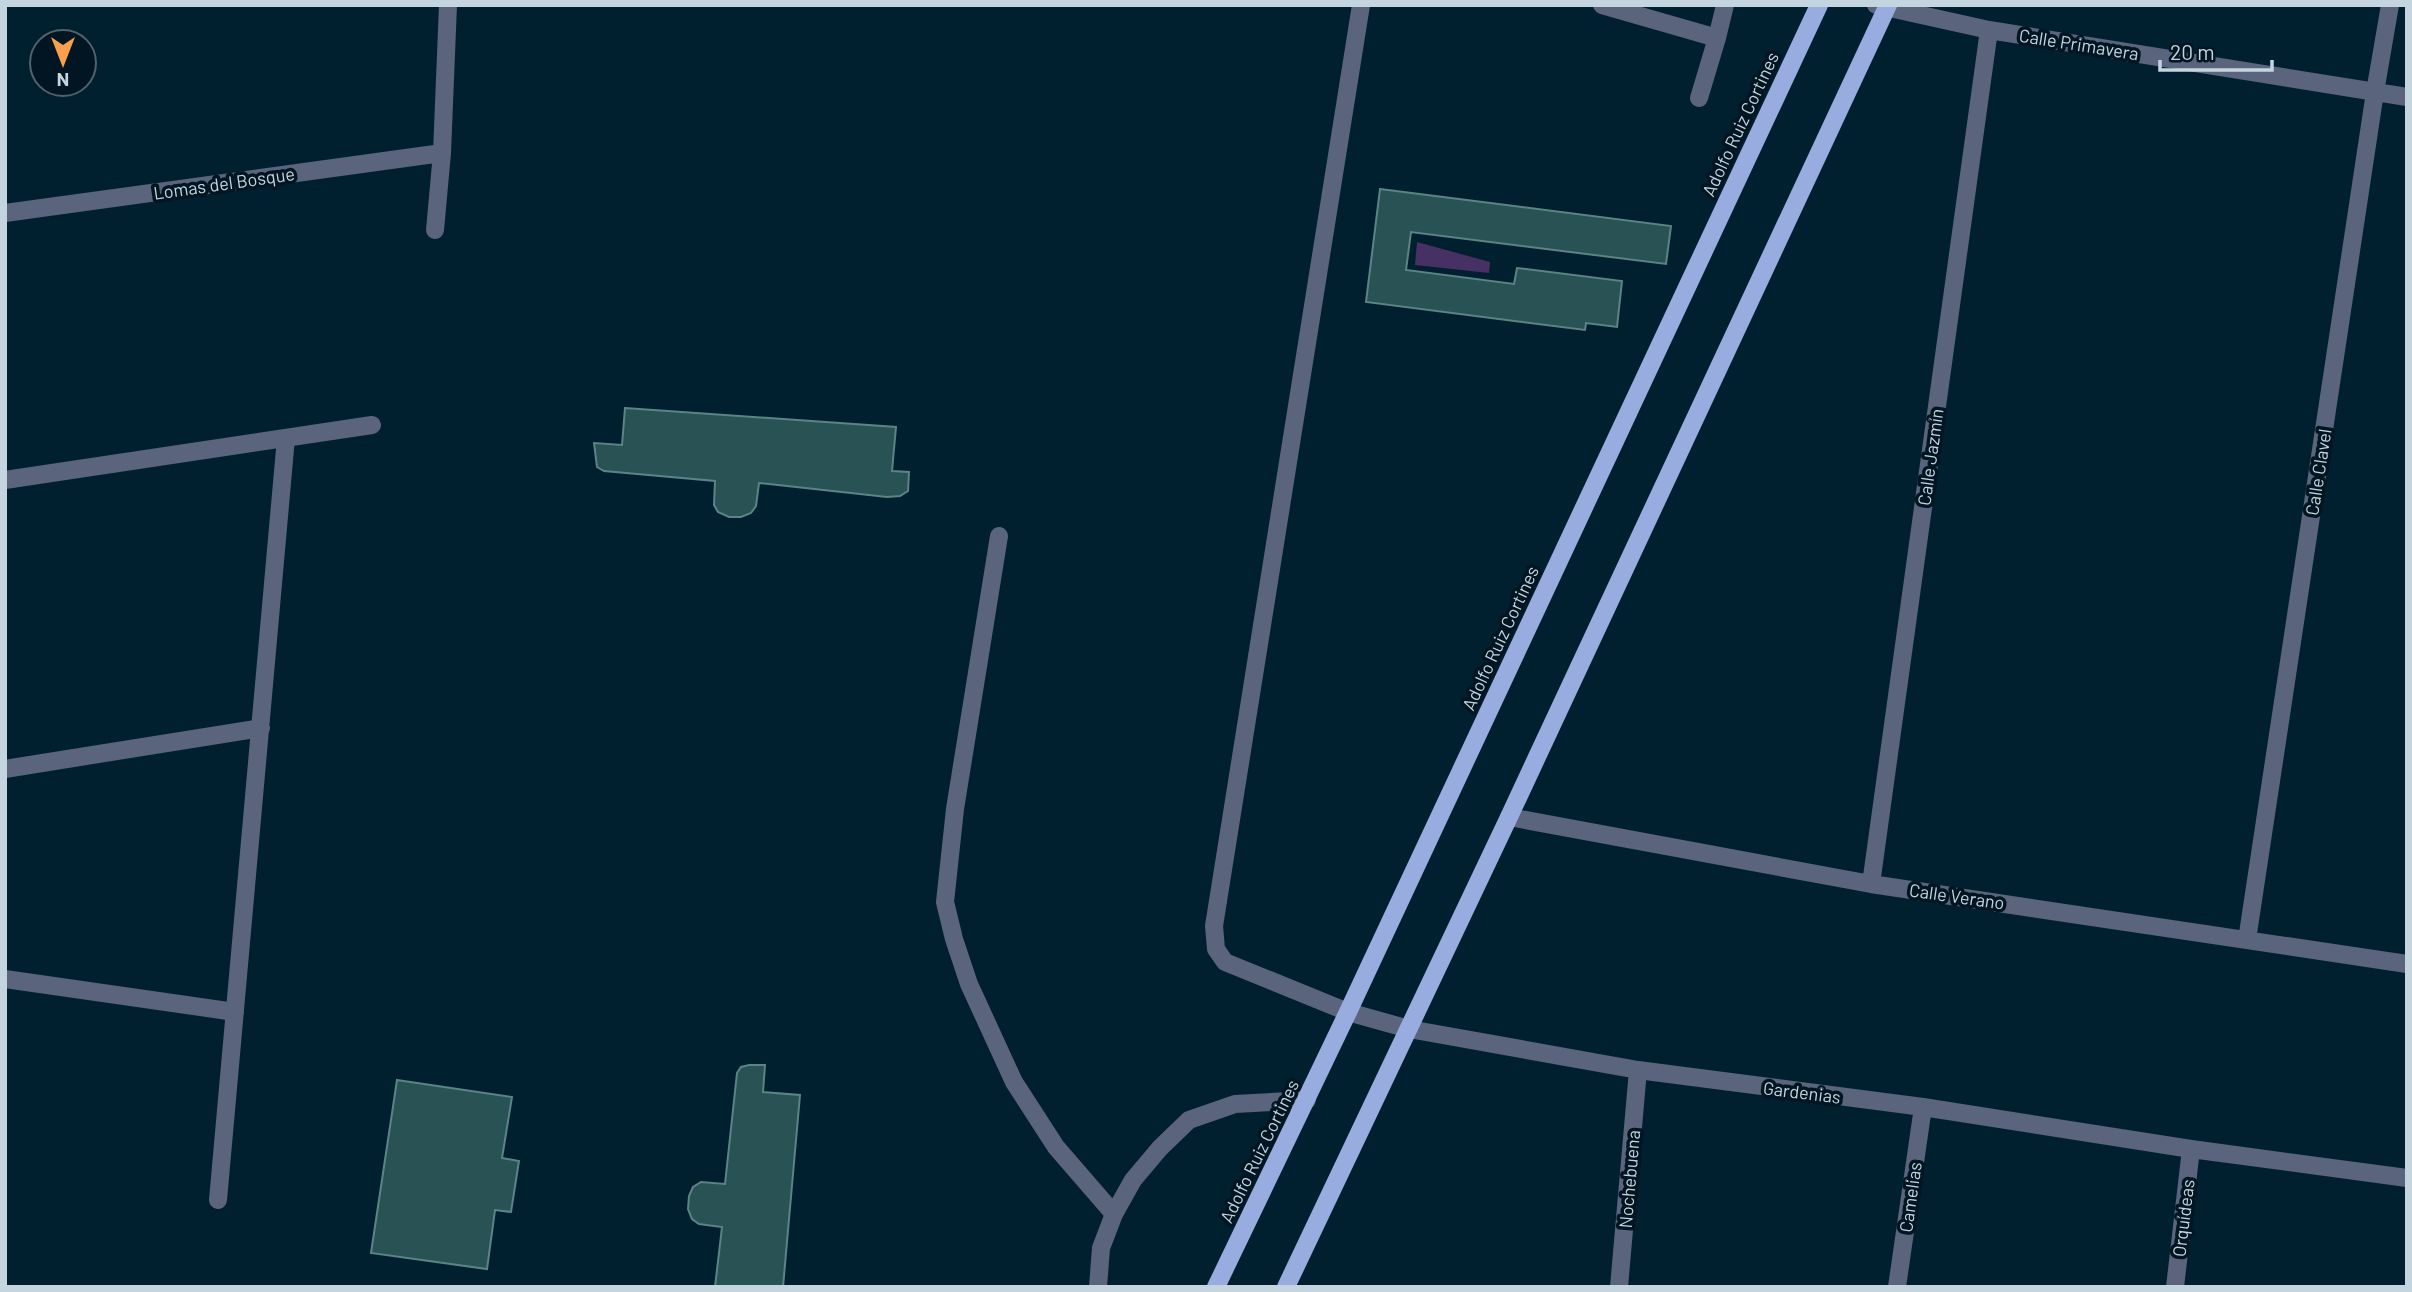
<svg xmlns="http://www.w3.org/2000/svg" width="2412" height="1292" font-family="Barlow,sans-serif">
	<rect width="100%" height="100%" fill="#01202f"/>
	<!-- water -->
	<path fill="#463064" d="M1417 242 1490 262 1489 273 1415 265Z"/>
	<!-- building -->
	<path fill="#295254" stroke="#5b8486" stroke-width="2" d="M1380 189 1671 226 1666 264 1411 232 1406 270 1514 284 1517 268 1622 281 1617 327 1586 323 1585 330 1366 302Z
		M625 408 896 427 892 471 909 472 908 491 900 496 887 497 759 483 756 506 751 513 741 517H729L718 512 714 505 715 481 604 471 597 467 594 443 622 445Z
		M749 1065H765L763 1092 800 1095 783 1287H715L722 1227 699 1224 692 1219 688 1209 689 1196 693 1187 701 1182 725 1184 737 1073 741 1067Z
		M397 1080 512 1097 502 1158 519 1161 511 1212 495 1210 487 1269 371 1253Z"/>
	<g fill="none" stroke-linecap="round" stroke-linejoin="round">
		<!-- minor -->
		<path stroke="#5a647c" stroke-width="18" d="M1361 5 1214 926 1216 949 1225 962 1348 1012 1409 1029 1638 1070 1923 1107 2191 1149 2407 1178
			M1602 5 1717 38 1699 98
			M1876 5 1989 30 2407 97
			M1717 38 1725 5
			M5 213 442 153
			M435 230 442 153 448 5
			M5 480 372 425
			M999 536 955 809 945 902 954 939 969 984 1014 1082 1056 1147 1114 1214
			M5 769 261 728
			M1509 817 1871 884 2407 964
			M1871 884 1989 30
			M2247 940 2375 92 2390 5
			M5 979 235 1012
			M218 1200 286 438
			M1098 1287 1101 1248 1114 1214 1133 1180 1160 1148 1189 1120 1235 1104 1307 1100
			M1619 1287 1638 1070
			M1897 1287 1923 1107
			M2175 1287 2191 1149"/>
		<!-- major -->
		<path stroke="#98acdf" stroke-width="18" d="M1216 1287 1348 1012 1819 5
			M1286 1287 1509 817 1888 5"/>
	</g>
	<g text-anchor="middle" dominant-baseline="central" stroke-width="7" stroke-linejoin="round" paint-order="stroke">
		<!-- street labels -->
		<g font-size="18" fill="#c4d5df" stroke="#011622">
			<text transform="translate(2079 44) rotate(9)">Calle Primavera</text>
			<text transform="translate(1740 124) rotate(-65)">Adolfo Ruiz Cortines</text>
			<text transform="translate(224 183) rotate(-8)">Lomas del Bosque</text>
			<text transform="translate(1930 457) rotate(-82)">Calle Jazmín</text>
			<text transform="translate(2318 472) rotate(-81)">Calle Clavel</text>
			<text transform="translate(1500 638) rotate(-65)">Adolfo Ruiz Cortines</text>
			<text transform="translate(1957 896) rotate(8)">Calle Verano</text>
			<text transform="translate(1802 1092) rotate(7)">Gardenias</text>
			<text transform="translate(1259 1151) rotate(-64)">Adolfo Ruiz Cortines</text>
			<text transform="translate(1629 1179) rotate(-85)">Nochebuena</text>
			<text transform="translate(1910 1197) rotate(-82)">Camelias</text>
			<text transform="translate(2183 1218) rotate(-83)">Orquídeas</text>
		</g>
	</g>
	<!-- border -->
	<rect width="2412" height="1292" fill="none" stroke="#c4d5df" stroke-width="14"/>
	<!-- north arrow -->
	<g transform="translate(63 63) rotate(180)"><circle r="33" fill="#011622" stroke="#4f626e" stroke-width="2"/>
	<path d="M0-5L12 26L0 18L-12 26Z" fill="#fa9f4e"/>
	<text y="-10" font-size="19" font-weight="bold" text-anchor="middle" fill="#c4d5df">N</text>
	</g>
	<!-- scale -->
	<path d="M2160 60v10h112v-10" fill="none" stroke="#c4d5df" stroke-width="3.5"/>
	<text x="2170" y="60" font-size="21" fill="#c4d5df" stroke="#011622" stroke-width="5" paint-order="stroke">20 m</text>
</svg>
